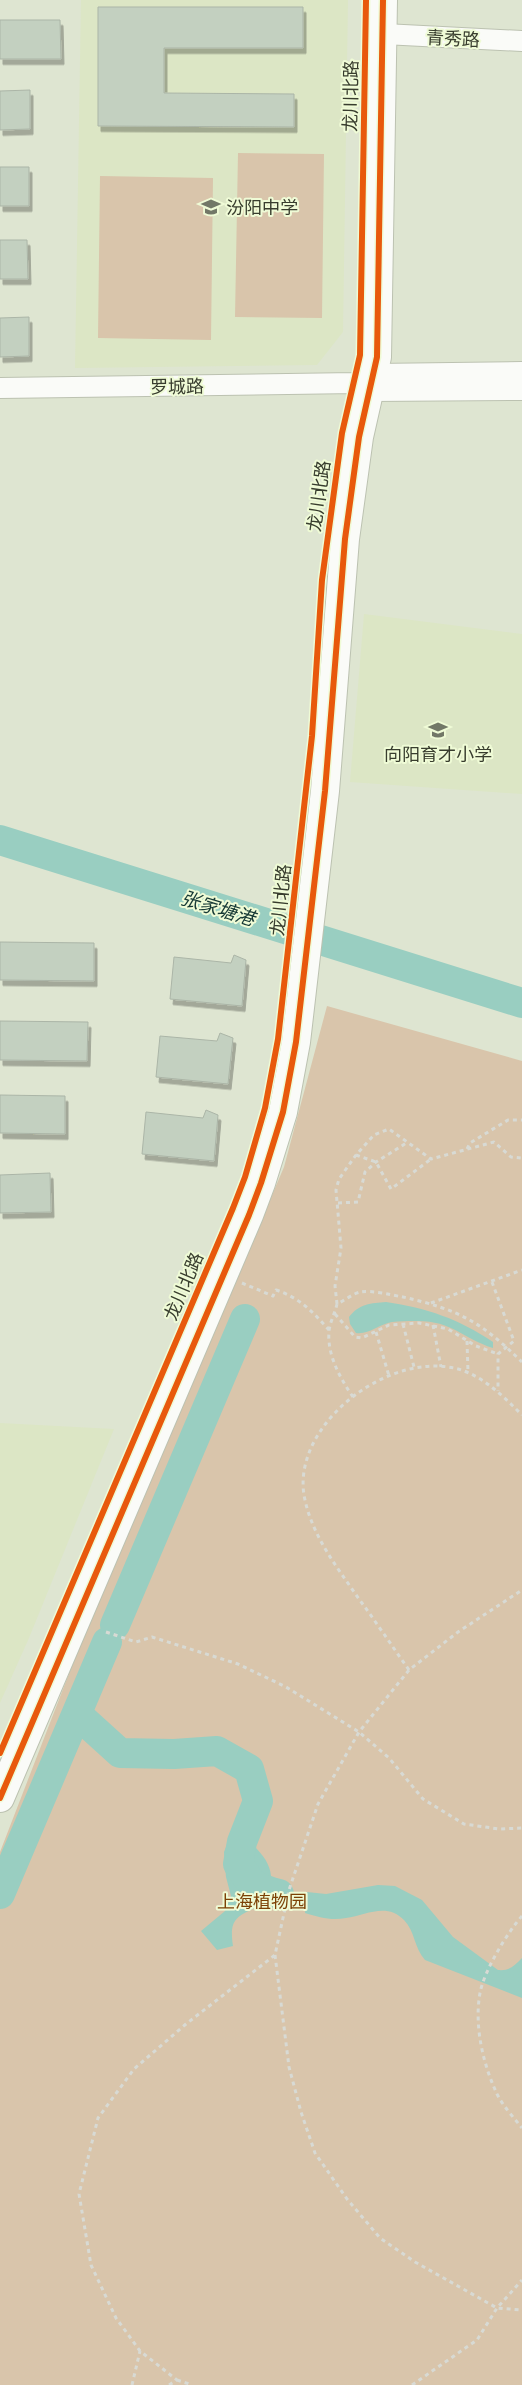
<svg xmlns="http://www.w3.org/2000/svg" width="522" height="2385" font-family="Manrope,'Noto Sans SC',sans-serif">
	<defs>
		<filter id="shadow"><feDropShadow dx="3" dy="5.5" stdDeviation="0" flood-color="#0004"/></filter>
	</defs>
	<rect width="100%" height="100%" fill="#dee5d1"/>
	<!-- built -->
	<path fill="#dce6c5" d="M81 0H348L343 332 317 365 75 368Z
		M364 614 522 634V794L350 782Z
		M0 1423 114 1429 29 1638 0 1703Z"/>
	<!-- green -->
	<path fill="#d9c5ab" d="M238 153 324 154 322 318 235 317Z
		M100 176 213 178 211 340 98 338Z
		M327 1006 522 1061V2385H0V1852L77 1653 284 1167Z"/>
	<!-- water -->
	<path fill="#99cec1" d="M386 1302C427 1308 459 1319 493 1342V1348C462 1338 451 1320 415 1321 407 1321 399 1321 392 1322 380 1324 368 1335 356 1333L350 1324 349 1317C359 1304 371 1303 386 1302Z
		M230 1837H244C256 1847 270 1860 271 1876 271 1884 263 1898 260 1906 236 1916 229 1919 233 1946L217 1950 201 1931 225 1911 231 1896 226 1877 224 1852Z
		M378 1885 395 1886 422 1900 453 1937 498 1970C510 1971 514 1966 522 1958V1998L425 1960C414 1948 415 1931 404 1920 387 1902 366 1915 346 1918 331 1921 319 1917 305 1913L307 1892 326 1894Z"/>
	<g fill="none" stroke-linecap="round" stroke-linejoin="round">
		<!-- river -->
		<path stroke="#99cec1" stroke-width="30" d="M0 840 522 1003
			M115 1625 245 1319
			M77 1714 120 1753 174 1754 217 1751 249 1769 258 1801 242 1842 238 1864C251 1885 256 1888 279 1894
			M0 1894 107 1642"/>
	</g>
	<!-- building -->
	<path fill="#c3d0c0" stroke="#abb5a7" filter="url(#shadow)" d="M98 7H303V48H164V93L294 94V127L98 126Z
		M0 20H60L61 59H0Z
		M30 90V129L0 130V91Z
		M0 167H29V206H0Z
		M0 240H27L28 279H0Z
		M29 317V356L0 357V318Z
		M0 942 94 943V981L0 980Z
		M234 955 246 960 242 1006 170 999 174 957 231 963Z
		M0 1021 88 1022 87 1061 0 1060Z
		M220 1033 233 1038 228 1084 156 1077 160 1036 217 1041Z
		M0 1095 65 1096V1134L0 1133Z
		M206 1110 218 1115 214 1161 142 1154 146 1112 203 1118Z
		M50 1173 51 1212 0 1213V1175Z"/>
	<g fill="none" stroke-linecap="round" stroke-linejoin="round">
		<!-- street casing -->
		<g stroke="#bcc2b1" stroke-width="22">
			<path id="street" d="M384 34 522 41
				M359 385 371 391 522 390
				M0 388 355 383 375 374 522 372"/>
		</g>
		<!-- secondary casing -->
		<g stroke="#bcc2b1" stroke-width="30">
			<path id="secondary" d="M0 1798 249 1215 261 1183 283 1112 296 1042 325 791 345 539 359 437 377 357 383 0"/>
		</g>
		<!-- path -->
		<path stroke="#d8dad4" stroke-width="3" stroke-dasharray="4 4" stroke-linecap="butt" d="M467 1149 470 1143 508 1120H522
			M356 1155 376 1162 391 1189 431 1159
			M338 1203 358 1202 365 1172 376 1162 408 1142
			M492 1282 514 1341 498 1354V1391
			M242 1283 273 1296 276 1290C300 1298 313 1312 329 1330
			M431 1303 522 1270
			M337 1304 335 1286 341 1248 336 1190 339 1179 356 1155 374 1135 389 1129 431 1159 494 1142 511 1157 522 1158
			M335 1314 355 1337 362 1338 389 1325 419 1323 448 1329 476 1346 498 1354
			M403 1324 414 1367
			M433 1325 441 1367
			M376 1332 389 1376
			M467 1341 468 1372
			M353 1397C340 1378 327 1355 329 1331 330 1322 335 1313 337 1304 344 1301 353 1293 361 1292 373 1290 391 1295 403 1297 460 1310 481 1322 522 1362
			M106 1632 136 1642 152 1637 238 1664 286 1687 359 1732 389 1758 423 1799 464 1824 499 1829 522 1828
			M409 1670C392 1646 376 1622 359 1599 337 1567 311 1535 304 1495 292 1420 400 1342 469 1373 489 1382 506 1399 522 1415
			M522 1916C507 1933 484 1971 480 1993 474 2026 483 2064 497 2094 503 2106 514 2118 522 2128
			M275 1955 289 2067 301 2112 315 2153 347 2199 380 2238 415 2262 497 2308 522 2310
			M177 2380 192 2385
			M132 2385 140 2351
			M169 2385 177 2380 140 2351 116 2318 91 2265 79 2194 98 2118 134 2069 186 2024 275 1955 289 1890 318 1804 359 1732 409 1670 458 1632 522 1590
			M412 2385 477 2340 497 2308 522 2280"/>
		<!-- street -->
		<use href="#street" stroke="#fafbf8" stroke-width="20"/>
		<!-- secondary -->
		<use href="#secondary" stroke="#fafbf8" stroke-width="28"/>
		<!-- cycleway casing -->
		<g stroke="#effbd6" stroke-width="9">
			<path id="cycleway" d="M0 1753 233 1208 245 1177 265 1108 278 1039 312 736 322 580 342 433 360 355 366 0
				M0 1798 249 1215 261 1183 283 1112 296 1042 325 791 345 539 359 437 377 357 383 0"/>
		</g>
		<!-- cycleway -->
		<use href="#cycleway" stroke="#e8590c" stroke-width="6"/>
	</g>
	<!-- icons -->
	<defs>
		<g id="school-bare" transform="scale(1.5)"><path d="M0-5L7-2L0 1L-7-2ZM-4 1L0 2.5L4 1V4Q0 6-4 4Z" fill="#727867" stroke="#effbd6" stroke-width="2.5" paint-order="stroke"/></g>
	</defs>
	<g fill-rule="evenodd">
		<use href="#school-bare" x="211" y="207"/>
		<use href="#school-bare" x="438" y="730"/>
	</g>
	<g text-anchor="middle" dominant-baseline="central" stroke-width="4" stroke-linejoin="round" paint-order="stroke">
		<!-- street labels -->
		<g font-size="18" fill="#383d2e" stroke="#effbd6">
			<text transform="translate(453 38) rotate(3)">青秀路</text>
			<text transform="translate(350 96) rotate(-89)">龙川北路</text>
			<text transform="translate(177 386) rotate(-1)">罗城路</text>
			<text transform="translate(318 496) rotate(-82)">龙川北路</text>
			<text transform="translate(280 900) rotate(-84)">龙川北路</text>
			<text transform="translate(183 1286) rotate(-67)">龙川北路</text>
		</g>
		<!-- poi labels -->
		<g font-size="18" fill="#383d2e" stroke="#effbd6" text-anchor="start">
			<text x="226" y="207">汾阳中学</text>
			<text x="438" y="754" text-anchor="middle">向阳育才小学</text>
		</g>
		<!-- park labels -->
		<g font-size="18" fill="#7c4105" stroke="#effbd6">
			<text x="262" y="1901">上海植物园</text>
		</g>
		<!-- water labels -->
		<g font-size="19" font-style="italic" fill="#163935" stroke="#effbd6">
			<text transform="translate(218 908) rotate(17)">张家塘港</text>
		</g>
	</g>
</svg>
